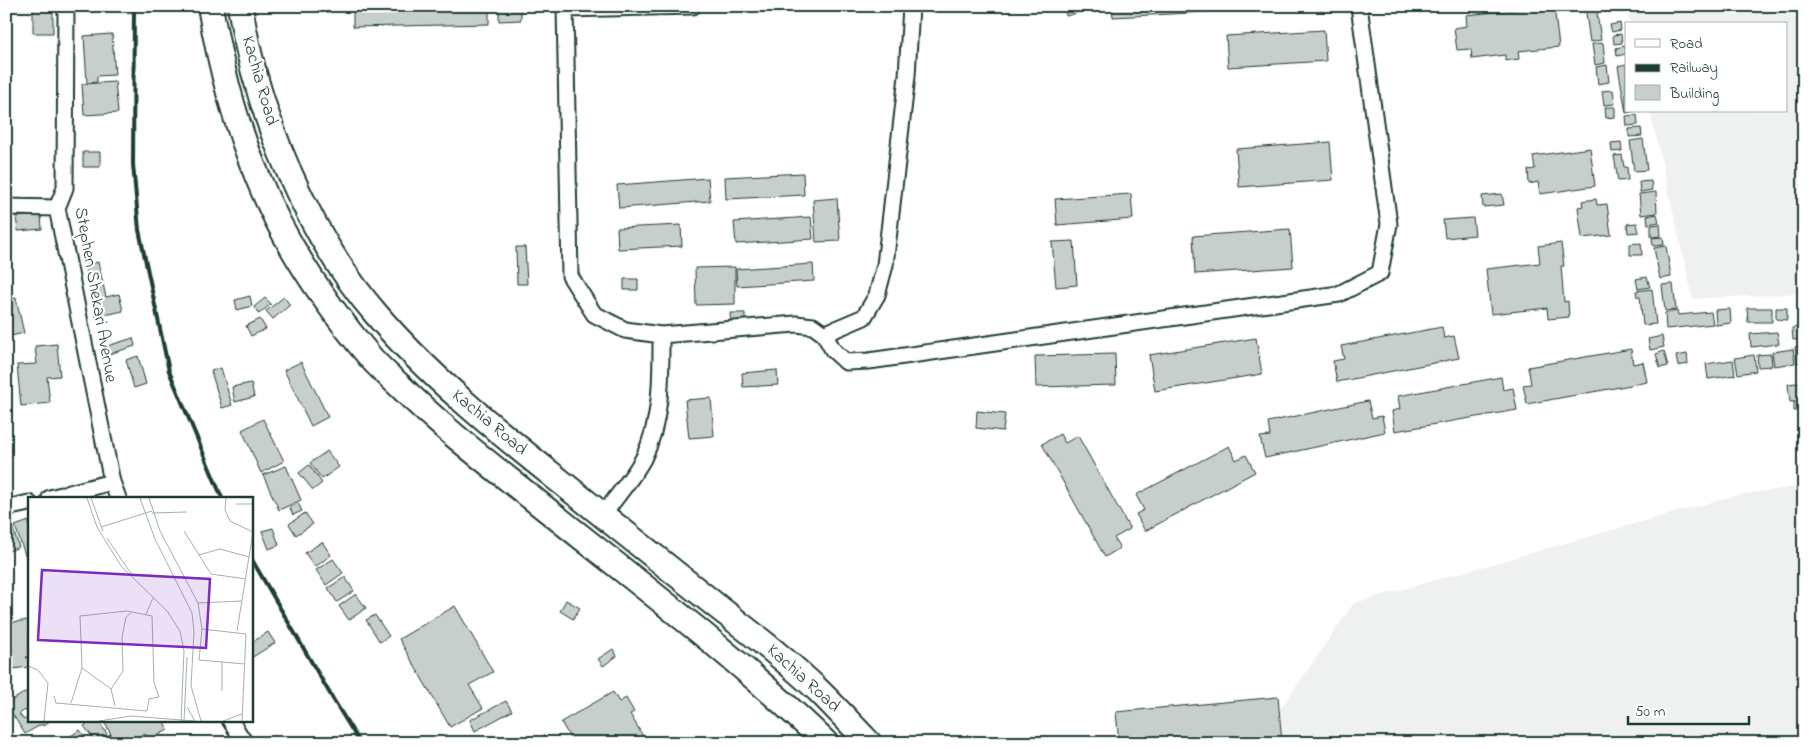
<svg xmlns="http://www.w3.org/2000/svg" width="1810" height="749" font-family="'Indie Flower',sans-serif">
	<rect width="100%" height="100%" fill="#fff"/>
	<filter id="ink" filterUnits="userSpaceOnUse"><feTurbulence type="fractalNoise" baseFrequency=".02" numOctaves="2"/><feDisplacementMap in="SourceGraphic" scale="10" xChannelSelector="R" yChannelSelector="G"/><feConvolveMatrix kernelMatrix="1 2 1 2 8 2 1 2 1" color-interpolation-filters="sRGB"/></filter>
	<g filter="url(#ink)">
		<!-- built -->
		<path fill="#eef1f0" d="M1626 6H1804V293L1693 299 1650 111H1786V24H1630Z
			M1804 486V743H1257L1354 603 1737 495Z"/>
		<!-- building -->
		<path fill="#c7cfcc" stroke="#1f3d34" d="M18 6H53V33H33V8H18Z
			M353 6H489V24L353 27Z
			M499 6H521V20L499 21Z
			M1064 6H1080L1081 12 1066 16Z
			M1112 6H1209V12L1113 17Z
			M1554 6 1559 47 1518 51 1519 59 1505 61V55L1472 59 1471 49 1457 50 1454 28 1467 26 1466 15Z
			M1585 6H1596L1601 40 1590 42Z
			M1620 23 1621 30 1612 32 1610 25Z
			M1324 30 1326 61 1228 67 1226 36Z
			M112 34 115 75 97 76V82L87 83 84 36Z
			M1621 34 1622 43 1614 44 1613 35Z
			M1603 43 1605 63 1595 65 1592 44Z
			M1625 46 1626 54 1617 56 1616 48Z
			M1626 64V111H1635L1626 113 1618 66Z
			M1607 65 1609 82 1598 84 1596 67Z
			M115 82 118 113 84 115 82 84Z
			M1613 90 1615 104 1604 105 1602 91Z
			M1605 107H1615V117L1606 118Z
			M1637 115 1638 125 1627 126 1626 116Z
			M1641 128 1642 136 1629 137V129Z
			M1643 139 1647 170 1634 171 1630 141Z
			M1330 142 1333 180 1239 187 1236 149Z
			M1621 142 1622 151 1612 152 1611 143Z
			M1590 148 1595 186 1540 194 1538 182 1529 184 1528 170 1535 169 1533 156Z
			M83 152H100V167H83Z
			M1622 155 1624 167H1627L1628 180 1618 181 1614 156Z
			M803 173 804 195 726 199 725 177Z
			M708 178 710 201 619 208 617 185Z
			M1651 181 1652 190 1640 192 1639 182Z
			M1656 192 1657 213 1641 215 1639 194Z
			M1131 194 1133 219 1057 225 1055 199Z
			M1502 194 1504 205 1483 207 1482 196Z
			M837 198 840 241 816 242 813 200Z
			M1596 199 1597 205 1607 204 1611 235 1582 238 1578 207 1583 206 1582 201Z
			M1657 214 1659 222 1648 224 1647 216Z
			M41 215 42 229 18 231 16 217Z
			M811 217 813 239 736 244 734 222Z
			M1473 218 1475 235 1445 238 1443 220Z
			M1637 223 1639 232 1628 233 1627 224Z
			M1660 224 1661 236 1651 237V225Z
			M681 225 682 246 618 249 617 228Z
			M1290 229 1293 267 1195 274 1193 236Z
			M1663 237 1664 245 1653 246 1652 238Z
			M1074 241 1077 285 1056 287 1052 242Z
			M1561 243 1564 266H1561L1564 302 1568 301 1569 317 1548 319 1547 308 1491 314 1486 269 1540 263 1538 246Z
			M1641 243 1642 255H1630V244Z
			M1666 246 1671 277 1660 279 1654 248Z
			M516 247H525L527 284H517Z
			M98 262 106 297 119 294 123 311 96 317 85 265Z
			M813 264 814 281 737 286 736 269Z
			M735 267V304L696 305 695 268Z
			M1647 277 1650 287 1638 289 1636 279Z
			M624 279H638V290H624Z
			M1673 284 1676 310 1665 311 1662 285Z
			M1652 289 1656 324 1643 325 1640 297H1637L1636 291Z
			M250 296 252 306 237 310 235 300Z
			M284 297 290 305 273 319 266 311Z
			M16 298 24 333 6 337V300Z
			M265 298 271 304 259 314 254 307Z
			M1747 308H1772V322H1748Z
			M1776 308H1787V320L1776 319Z
			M1730 309 1731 323 1716 325 1715 310Z
			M1677 311 1678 315 1711 312 1713 324 1666 329 1665 313Z
			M730 313H745V327H731Z
			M260 319 266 329 251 336 246 326Z
			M1804 326V339L1793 340 1792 328Z
			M1442 327 1444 338 1454 336 1459 358 1337 382 1333 361 1344 359 1341 346Z
			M1777 332 1779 344 1751 347 1750 334Z
			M1662 336 1664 347 1650 350 1648 339Z
			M133 338 135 346 106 355 104 347Z
			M1256 338 1262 374 1155 391 1149 355Z
			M57 344 60 376 47 377 50 403 21 406 17 365 37 364 35 346Z
			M1804 345V362L1797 363 1795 347Z
			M1631 349 1633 364 1643 362 1647 382 1527 404 1523 385 1531 384 1528 367Z
			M1793 349 1795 363 1774 366 1772 352Z
			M1664 351 1668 366 1660 368 1656 354Z
			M1115 354 1116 385 1036 387 1035 356Z
			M1687 354 1688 364 1678 366 1676 356Z
			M1771 354 1772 366 1758 367 1757 355Z
			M1754 355 1756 371 1738 374 1735 358Z
			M138 356 146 384 134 388 126 360Z
			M1733 360 1735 375 1708 379 1706 364Z
			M301 362 328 417 311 426 284 370Z
			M221 368 232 405 222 408 211 371Z
			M777 370 778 385 743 387 742 373Z
			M1501 377 1503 390 1513 388 1517 410 1395 431 1392 411 1400 409 1398 396Z
			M1804 382V401L1790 402 1788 384Z
			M251 383 254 397 235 402 232 387Z
			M711 398 714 436 689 438 685 400Z
			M1368 401 1372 418 1382 416 1385 432 1265 458 1260 437 1270 436 1268 422Z
			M1804 401V411H1794V402Z
			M977 411 1005 414 1003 431 976 428Z
			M263 419 284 461 261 473 242 430Z
			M1060 434 1065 443 1078 436 1130 529 1114 538 1120 548 1105 557 1042 444Z
			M1229 446 1236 460 1246 455 1255 472 1145 531 1136 514 1144 510 1136 495Z
			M327 451 339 467 322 479 310 463Z
			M309 465 322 483 313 490 299 473Z
			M286 466 301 500 279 510 263 475Z
			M298 503 302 511 293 515 290 508Z
			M305 513 313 524 296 535 289 524Z
			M29 521V554L25 555 15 526Z
			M11 523 19 547 6 552V524Z
			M273 528 279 545 269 549 262 531Z
			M322 542 331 555 315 567 305 553Z
			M333 559 343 573 326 585 316 570Z
			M345 577 354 591 337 602 328 588Z
			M6 586 12 614 6 615Z
			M356 594 366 608 349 620 339 606Z
			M566 600 580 608 573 619 560 611Z
			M455 606 493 672 469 685 483 708 450 727 399 639Z
			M375 615 389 636 380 642 366 620Z
			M29 620V656L26 657 29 661V667L12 669 6 623Z
			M268 632 275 643 251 658V643Z
			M613 649 617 656 603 666 598 659Z
			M29 690V715L25 710 19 714 24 720 29 716V720H51L43 726 42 724 25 734 6 704Z
			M613 692 619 702 626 698 634 712 630 714 647 743H573L561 722Z
			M1278 697 1282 743H1119L1116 712Z
			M506 701 512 711 475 731 470 720Z
			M92 720H98L107 734 96 742 84 726Z
			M103 720H163L168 730 149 740 145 733 128 743H116Z
			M80 730 89 743H69L66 739Z
			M110 734 115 743H98L97 742Z"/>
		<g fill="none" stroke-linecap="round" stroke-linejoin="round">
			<!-- minor casing -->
			<g stroke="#1f3d34" stroke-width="19">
				<path id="minor" d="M66 6 65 188 57 208 112 482 118 498
					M565 6 570 276 594 314 625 330 661 335 796 324 813 326 824 334 833 350 846 362 869 361 1339 294 1380 273 1389 224 1359 6
					M565 9 693 6
					M6 207 57 208
					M824 334 864 317 877 295 885 265 907 76 911 6
					M50 498 112 482
					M6 508 29 503
					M603 515C616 497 632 479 643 459 662 421 661 376 661 335
					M230 720 245 743"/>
			</g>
			<!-- primary casing -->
			<g stroke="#1f3d34" stroke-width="28">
				<path id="primary" d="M210 6C220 65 235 123 258 178 284 243 326 305 371 358 380 368 390 377 400 386 441 427 487 462 532 498 632 578 734 654 826 743
					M240 6C256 111 306 233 376 314 429 376 492 427 556 478 607 519 658 559 709 600 747 630 786 659 820 692 837 709 853 726 869 743"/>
			</g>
			<!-- minor -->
			<use href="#minor" stroke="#fff" stroke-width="15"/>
			<!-- primary -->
			<use href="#primary" stroke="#fff" stroke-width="24"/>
			<!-- rail -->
			<path stroke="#1f3d34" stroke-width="4" d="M134 6 133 164 139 230 169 371 222 498
				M251 558 333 699 360 743"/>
		</g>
	</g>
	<g text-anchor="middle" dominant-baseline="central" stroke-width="4.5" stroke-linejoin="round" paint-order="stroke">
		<!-- street labels -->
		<g font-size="18" fill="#1f3d34" stroke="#fff">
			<text transform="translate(259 81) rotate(74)">Kachia Road</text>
			<text transform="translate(95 295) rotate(80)">Stephen Shekari Avenue</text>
			<text transform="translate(489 423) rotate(40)">Kachia Road</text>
			<text transform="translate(803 679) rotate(42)">Kachia Road</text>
		</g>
	</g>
	<!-- overview -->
	<g transform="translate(28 497)">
		<rect width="225" height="225" fill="#fff"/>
		<path fill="none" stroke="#a5b1ae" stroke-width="1" d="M59 1 69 30 93 69 139 114 152 134 156 154 153 224M63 1 75 34M112 1 127 42 164 116 166 135 163 189 173 224M121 1 132 34 170 106 174 132 171 163 217 167M198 1 197 13 202 24 225 35M208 7H225M124 16 159 15M73 30 124 14M156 34 183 77 218 82M79 41 104 78M171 58 192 52 221 60M170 106 214 104M118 117 125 101M174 132 218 137 214 224M209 134 225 35M94 147 126 148M194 165V194M0 169 10 173 20 186 16 224M54 171 83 192 87 209M83 192 95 174 94 140 98 120 103 116M26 199 28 206 119 214 121 202 131 200 126 185 124 119 99 114 52 119 54 171 43 206M159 210 167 224M71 224 103 219 166 224M156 224 159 160M195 224 214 217"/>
		<path fill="#7b2cbf" fill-opacity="0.15" stroke="#7b2cbf" stroke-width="2.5" d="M14 73 182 82 178 151 10 143Z"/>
		<rect width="225" height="225" fill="none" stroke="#1f3d34" stroke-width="2.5"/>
	</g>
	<!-- margin -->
	<rect width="1810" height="749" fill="none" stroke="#fff" stroke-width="25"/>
	<rect x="12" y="12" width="1785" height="724" fill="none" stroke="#1f3d34" stroke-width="2" filter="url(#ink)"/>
	<!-- legend -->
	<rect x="1625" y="22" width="162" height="90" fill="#ffffff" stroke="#a5b1ae"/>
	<rect x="1635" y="39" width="25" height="8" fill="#ffffff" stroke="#a5b1ae"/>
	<text x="1670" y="48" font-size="15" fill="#1f3d34">Road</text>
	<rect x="1635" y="64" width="25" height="8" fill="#1f3d34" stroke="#a5b1ae"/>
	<text x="1670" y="72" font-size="15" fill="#1f3d34">Railway</text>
	<rect x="1635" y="85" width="25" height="15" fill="#c7cfcc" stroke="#a5b1ae"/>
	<text x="1670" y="98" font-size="15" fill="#1f3d34">Building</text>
	<!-- scale -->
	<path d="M1628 716v8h121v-8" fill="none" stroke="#1f3d34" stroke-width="2.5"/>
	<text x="1635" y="716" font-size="15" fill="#1f3d34" stroke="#ffffff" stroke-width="4" paint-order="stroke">50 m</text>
</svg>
